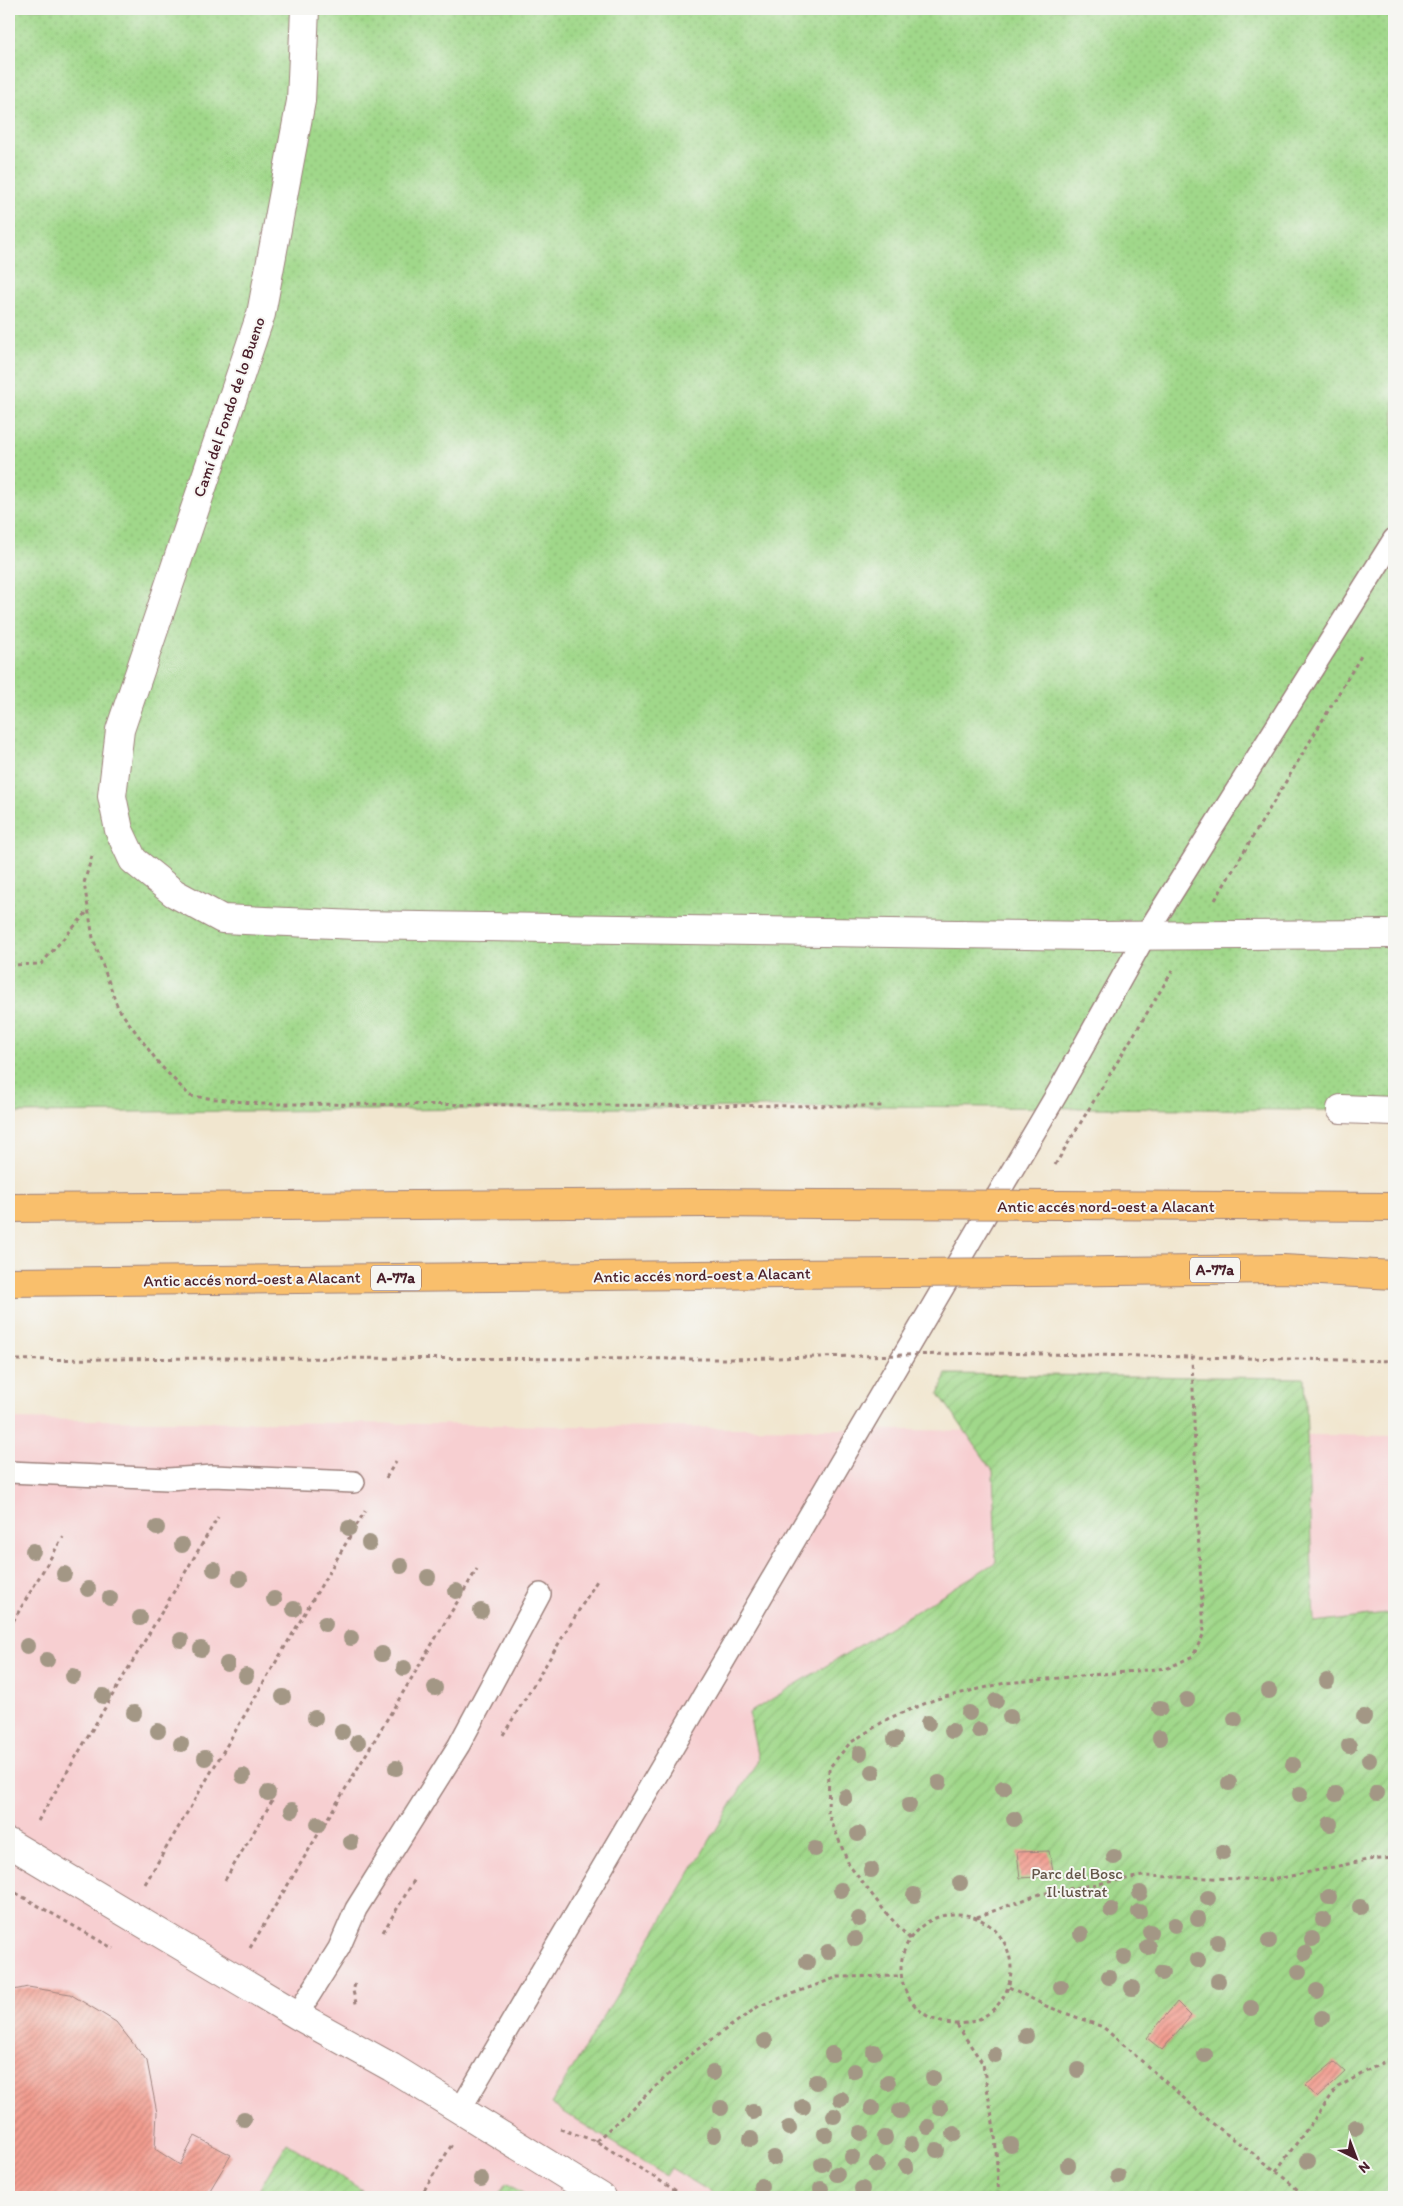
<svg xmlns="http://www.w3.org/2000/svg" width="1403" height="2206" font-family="Itim,sans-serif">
	<defs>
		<pattern id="grass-dots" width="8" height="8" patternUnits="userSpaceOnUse" patternTransform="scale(1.25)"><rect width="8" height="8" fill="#a0d88a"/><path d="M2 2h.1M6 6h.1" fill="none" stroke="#8bb977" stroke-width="1.8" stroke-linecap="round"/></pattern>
		<pattern id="garden-furrows" width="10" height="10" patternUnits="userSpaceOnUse" patternTransform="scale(1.25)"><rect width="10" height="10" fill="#a0d88a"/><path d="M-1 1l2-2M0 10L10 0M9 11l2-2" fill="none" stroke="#8bb977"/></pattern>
		<pattern id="building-hatch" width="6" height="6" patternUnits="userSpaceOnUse" patternTransform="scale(1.25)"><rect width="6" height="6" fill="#f29c8f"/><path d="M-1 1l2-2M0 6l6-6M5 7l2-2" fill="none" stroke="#c67f75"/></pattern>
	</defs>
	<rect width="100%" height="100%" fill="#f6f6f2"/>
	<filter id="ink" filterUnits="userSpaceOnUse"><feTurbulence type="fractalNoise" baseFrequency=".02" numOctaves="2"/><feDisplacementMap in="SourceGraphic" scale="10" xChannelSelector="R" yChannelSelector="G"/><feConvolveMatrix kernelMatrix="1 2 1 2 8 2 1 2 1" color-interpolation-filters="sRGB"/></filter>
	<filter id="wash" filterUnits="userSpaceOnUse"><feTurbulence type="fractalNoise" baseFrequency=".0096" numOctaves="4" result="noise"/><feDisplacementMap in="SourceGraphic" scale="20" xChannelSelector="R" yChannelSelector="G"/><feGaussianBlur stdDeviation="1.12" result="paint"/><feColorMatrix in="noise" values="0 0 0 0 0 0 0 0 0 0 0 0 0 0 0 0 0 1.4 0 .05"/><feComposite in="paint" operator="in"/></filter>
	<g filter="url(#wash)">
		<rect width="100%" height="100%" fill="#f1e6cf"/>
		<!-- built -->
		<path fill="#f7cfd1" d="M9 1419 1394 1436V2197H9Z"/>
		<!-- grass -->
		<path fill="url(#grass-dots)" stroke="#757c5a" d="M9 9H1394V1111L884 1106 9 1113Z"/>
		<!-- garden -->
		<path fill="url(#garden-furrows)" stroke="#757c5a" d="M946 1374 1305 1378 1314 1623 1394 1613V2197H719L671 2168 666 2176 551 2104 758 1760 749 1713 996 1562 993 1471 939 1394Z
			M287 2143 362 2190 357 2197H254Z
			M506 2183 529 2197H530H497Z"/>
		<g id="blocks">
			<!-- building -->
			<path fill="url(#building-hatch)" d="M1049 1851 1054 1876 1020 1878 1017 1852Z
				M28 1987 70 1994 116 2022 147 2061 157 2113 155 2149 180 2165 195 2136 231 2155 206 2197H9V1991Z
				M1177 2002 1191 2016 1162 2050 1147 2038Z
				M1334 2062 1345 2072 1317 2098 1306 2085Z"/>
		</g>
	</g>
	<g filter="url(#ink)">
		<use href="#blocks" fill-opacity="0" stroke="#9e827d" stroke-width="1"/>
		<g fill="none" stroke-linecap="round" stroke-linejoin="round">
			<!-- service casing -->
			<g stroke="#9e827d" stroke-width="24">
				<path id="service" d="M9 1472 168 1479 213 1476 354 1482
					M297 2015 339 1948 356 1909 459 1745 540 1594
					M460 2110 1058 1092 1145 936 1394 539"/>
			</g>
			<!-- minor casing -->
			<g stroke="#9e827d" stroke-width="30">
				<path id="minor" d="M305 9 301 101 261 314 120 730 112 796 119 830 133 860 174 893 222 919 357 925 1092 936 1394 934
					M1341 1109 1394 1111"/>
			</g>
			<!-- tertiary casing -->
			<g stroke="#9e827d" stroke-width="30">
				<path id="tertiary" d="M9 1843 297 2015 391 2067 601 2197"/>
			</g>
			<!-- primary casing -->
			<g stroke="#9e827d" stroke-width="30">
				<path id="primary" d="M1059 1205 1394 1207
					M9 1208 705 1203 819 1204
					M1035 1272 1283 1269 1394 1275
					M9 1282 784 1274"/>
			</g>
			<!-- path -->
			<path stroke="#9e827d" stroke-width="3" stroke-dasharray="4 4" stroke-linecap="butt" d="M92 856 84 883 93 938 118 1008 160 1065 190 1096 261 1104 884 1106
				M1215 900 1361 656
				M9 965 41 964 88 911
				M1055 1165 1173 970
				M991 1353 1394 1361
				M9 1360 212 1358 730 1359
				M386 1478 396 1461
				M9 1628 63 1537
				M503 1735 598 1579
				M38 1821 218 1517
				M225 1880 274 1798
				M145 1884 365 1511
				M9 1889 114 1949
				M901 1969a55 55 0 1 1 110 0a55 55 0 1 1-110 0Z
				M977 1917 1040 1894 1143 1876 1272 1880 1367 1860 1394 1858
				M383 1932 415 1879
				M910 1939 887 1914 849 1865 828 1813 829 1768 850 1743 889 1718 936 1699 1005 1683 1168 1668 1193 1656 1204 1633 1197 1517 1192 1357
				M250 1948 477 1569
				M355 1984 353 1991 357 2007
				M1009 1987 1046 2006 1103 2027 1212 2123 1276 2171 1306 2197
				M957 2025 983 2064 995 2135 999 2197
				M560 2129 596 2141 686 2197
				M596 2141 691 2054 759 2006 838 1977 901 1976
				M1276 2171 1338 2087 1387 2060 1394 2058
				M420 2197 451 2146 450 2145"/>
			<!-- service -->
			<use href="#service" stroke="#fff" stroke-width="21"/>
			<!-- minor -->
			<use href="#minor" stroke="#fff" stroke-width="28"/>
			<!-- tertiary -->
			<use href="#tertiary" stroke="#fff" stroke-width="28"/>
			<!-- primary -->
			<use href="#primary" stroke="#f9bf6c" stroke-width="28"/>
			<!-- primary-bridge casing -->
			<g stroke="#9e827d" stroke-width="30" stroke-linecap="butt">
				<path id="primary-bridge" d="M819 1204 1059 1205
					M784 1274 1035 1272"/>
			</g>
			<!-- path-bridge -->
			<path stroke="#9e827d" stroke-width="3" stroke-dasharray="4 4" stroke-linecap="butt" d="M730 1359 991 1353"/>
			<!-- primary-bridge -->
			<use href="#primary-bridge" stroke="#f9bf6c" stroke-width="28"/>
		</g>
		<!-- trees -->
		<g fill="#a39785">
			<circle cx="157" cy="1528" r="8"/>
			<circle cx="349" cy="1528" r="8"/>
			<circle cx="369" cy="1543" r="8"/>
			<circle cx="182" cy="1545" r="8"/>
			<circle cx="33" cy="1551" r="8"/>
			<circle cx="401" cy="1566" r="8"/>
			<circle cx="214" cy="1569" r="8"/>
			<circle cx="64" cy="1574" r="8"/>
			<circle cx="428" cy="1577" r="8"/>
			<circle cx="240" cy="1579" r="8"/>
			<circle cx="88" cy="1589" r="8"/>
			<circle cx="456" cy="1591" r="8"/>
			<circle cx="110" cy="1598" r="8"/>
			<circle cx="274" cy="1599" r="8"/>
			<circle cx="294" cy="1609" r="8"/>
			<circle cx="481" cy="1611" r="8"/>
			<circle cx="140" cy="1618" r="8"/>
			<circle cx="325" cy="1624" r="8"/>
			<circle cx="351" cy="1638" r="8"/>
			<circle cx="181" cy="1640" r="8"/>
			<circle cx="27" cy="1646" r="8"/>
			<circle cx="201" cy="1649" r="8"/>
			<circle cx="382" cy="1654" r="8"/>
			<circle cx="47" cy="1660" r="8"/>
			<circle cx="227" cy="1664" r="8"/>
			<circle cx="404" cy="1668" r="8"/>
			<circle cx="73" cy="1676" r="8"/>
			<circle cx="246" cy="1676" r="8"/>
			<circle cx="1327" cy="1681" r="8"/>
			<circle cx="435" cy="1688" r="8"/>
			<circle cx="1269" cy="1691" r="8"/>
			<circle cx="103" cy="1696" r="8"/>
			<circle cx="283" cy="1697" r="8"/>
			<circle cx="1187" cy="1700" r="8"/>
			<circle cx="996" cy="1701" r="8"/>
			<circle cx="1160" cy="1708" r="8"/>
			<circle cx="134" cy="1713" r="8"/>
			<circle cx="969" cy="1713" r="8"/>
			<circle cx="1010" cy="1717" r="8"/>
			<circle cx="1364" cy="1717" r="8"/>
			<circle cx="315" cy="1718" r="8"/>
			<circle cx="1235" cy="1719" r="8"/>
			<circle cx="928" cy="1723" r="8"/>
			<circle cx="979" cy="1730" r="8"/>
			<circle cx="158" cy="1731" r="8"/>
			<circle cx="952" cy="1731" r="8"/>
			<circle cx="342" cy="1732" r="8"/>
			<circle cx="1160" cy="1738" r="8"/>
			<circle cx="895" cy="1739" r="8"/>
			<circle cx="358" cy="1742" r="8"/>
			<circle cx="181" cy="1744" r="8"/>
			<circle cx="1349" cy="1746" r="8"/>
			<circle cx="860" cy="1753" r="8"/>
			<circle cx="205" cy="1758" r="8"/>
			<circle cx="1369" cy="1760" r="8"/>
			<circle cx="1293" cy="1765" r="8"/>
			<circle cx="396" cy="1768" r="8"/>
			<circle cx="873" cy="1772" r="8"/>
			<circle cx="243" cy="1776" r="8"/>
			<circle cx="939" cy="1783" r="8"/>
			<circle cx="1229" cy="1783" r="8"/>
			<circle cx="1003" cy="1788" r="8"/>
			<circle cx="268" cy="1793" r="8"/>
			<circle cx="1377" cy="1793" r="8"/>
			<circle cx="1300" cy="1794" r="8"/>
			<circle cx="1336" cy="1794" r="8"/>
			<circle cx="845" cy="1797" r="8"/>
			<circle cx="909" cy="1805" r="8"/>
			<circle cx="292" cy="1810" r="8"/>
			<circle cx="1014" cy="1819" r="8"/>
			<circle cx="318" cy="1824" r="8"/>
			<circle cx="1330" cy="1824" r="8"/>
			<circle cx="858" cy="1834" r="8"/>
			<circle cx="351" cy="1842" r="8"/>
			<circle cx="815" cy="1849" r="8"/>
			<circle cx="1223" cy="1852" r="8"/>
			<circle cx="1114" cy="1857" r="8"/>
			<circle cx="871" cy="1870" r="8"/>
			<circle cx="960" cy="1883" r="8"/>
			<circle cx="841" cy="1890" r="8"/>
			<circle cx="1140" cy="1893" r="8"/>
			<circle cx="914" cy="1895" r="8"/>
			<circle cx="1329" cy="1897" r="8"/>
			<circle cx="1208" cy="1898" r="8"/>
			<circle cx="1360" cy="1907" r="8"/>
			<circle cx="1111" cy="1910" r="8"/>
			<circle cx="1139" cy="1912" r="8"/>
			<circle cx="859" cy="1919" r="8"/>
			<circle cx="1198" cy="1919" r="8"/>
			<circle cx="1323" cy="1920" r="8"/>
			<circle cx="1175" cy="1925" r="8"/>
			<circle cx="1150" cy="1932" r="8"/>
			<circle cx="1081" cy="1934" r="8"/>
			<circle cx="855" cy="1939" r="8"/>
			<circle cx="1312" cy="1939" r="8"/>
			<circle cx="1269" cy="1941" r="8"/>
			<circle cx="1218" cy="1942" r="8"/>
			<circle cx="1148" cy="1947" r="8"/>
			<circle cx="828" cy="1952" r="8"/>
			<circle cx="1305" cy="1953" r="8"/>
			<circle cx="1124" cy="1957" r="8"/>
			<circle cx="1198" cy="1960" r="8"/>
			<circle cx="807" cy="1962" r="8"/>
			<circle cx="1299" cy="1972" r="8"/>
			<circle cx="1162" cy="1973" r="8"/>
			<circle cx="1109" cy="1977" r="8"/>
			<circle cx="1218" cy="1981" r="8"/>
			<circle cx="1061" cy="1987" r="8"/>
			<circle cx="1132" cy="1988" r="8"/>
			<circle cx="1317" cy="1991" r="8"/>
			<circle cx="1251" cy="2008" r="8"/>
			<circle cx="1322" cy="2018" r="8"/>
			<circle cx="1026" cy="2036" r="8"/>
			<circle cx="765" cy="2041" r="8"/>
			<circle cx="874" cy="2052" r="8"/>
			<circle cx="832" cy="2054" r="8"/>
			<circle cx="995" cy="2055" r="8"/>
			<circle cx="1205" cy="2055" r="8"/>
			<circle cx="1078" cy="2070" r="8"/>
			<circle cx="854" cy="2071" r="8"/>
			<circle cx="713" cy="2073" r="8"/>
			<circle cx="933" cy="2078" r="8"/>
			<circle cx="816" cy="2082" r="8"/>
			<circle cx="888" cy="2083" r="8"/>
			<circle cx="841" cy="2099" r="8"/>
			<circle cx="803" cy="2107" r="8"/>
			<circle cx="721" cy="2108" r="8"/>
			<circle cx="872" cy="2108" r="8"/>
			<circle cx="940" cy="2108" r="8"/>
			<circle cx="900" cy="2111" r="8"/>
			<circle cx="753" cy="2112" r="8"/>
			<circle cx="834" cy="2116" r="8"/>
			<circle cx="244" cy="2119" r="8"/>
			<circle cx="928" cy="2127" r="8"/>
			<circle cx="1356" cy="2127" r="8"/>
			<circle cx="789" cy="2128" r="8"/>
			<circle cx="861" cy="2133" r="8"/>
			<circle cx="825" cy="2134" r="8"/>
			<circle cx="954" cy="2134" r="8"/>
			<circle cx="714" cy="2135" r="8"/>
			<circle cx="885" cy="2138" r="8"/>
			<circle cx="751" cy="2139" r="8"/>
			<circle cx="912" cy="2144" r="8"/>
			<circle cx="1011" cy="2145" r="8"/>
			<circle cx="937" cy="2150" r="8"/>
			<circle cx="852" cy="2157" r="8"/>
			<circle cx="774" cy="2158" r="8"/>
			<circle cx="1308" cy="2161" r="8"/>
			<circle cx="822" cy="2164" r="8"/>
			<circle cx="877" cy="2165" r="8"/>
			<circle cx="1068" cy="2165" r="8"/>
			<circle cx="906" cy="2166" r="8"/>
			<circle cx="837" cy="2174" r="8"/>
			<circle cx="1118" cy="2176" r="8"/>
			<circle cx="481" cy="2179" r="8"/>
			<circle cx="761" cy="2186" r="8"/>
			<circle cx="821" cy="2189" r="8"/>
			<circle cx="862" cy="2189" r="8"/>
		</g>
	</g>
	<g text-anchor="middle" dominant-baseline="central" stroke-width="4" stroke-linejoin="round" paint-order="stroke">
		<!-- shield labels -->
		<g fill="#f6f6f2" stroke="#7e6067" stroke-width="1">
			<rect x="1190" y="1257.5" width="50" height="25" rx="4"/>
			<rect x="371" y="1265.5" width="50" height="25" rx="4"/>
		</g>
		<g font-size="15" font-weight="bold" fill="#4a1f2b">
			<text x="1215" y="1270">A-77a</text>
			<text x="396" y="1278">A-77a</text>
		</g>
		<!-- street labels -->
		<g font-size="16" fill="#4a1f2b" stroke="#f6f6f2">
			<text transform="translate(229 407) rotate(-71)">Camí del Fondo de lo Bueno</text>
			<text x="1106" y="1206">Antic accés nord-oest a Alacant</text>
			<text transform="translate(702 1275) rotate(-1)">Antic accés nord-oest a Alacant</text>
			<text transform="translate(252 1279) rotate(-1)">Antic accés nord-oest a Alacant</text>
		</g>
		<!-- park labels -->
		<g font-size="16" fill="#645648" stroke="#f6f6f2">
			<text x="1077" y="1873">Parc del Bosc<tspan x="1077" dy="18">Il·lustrat</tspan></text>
		</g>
	</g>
	<!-- margin -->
	<rect width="1403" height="2206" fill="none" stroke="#f6f6f2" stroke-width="30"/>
	<!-- north arrow -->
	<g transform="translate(1356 2158) rotate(138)" stroke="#f6f6f2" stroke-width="4" paint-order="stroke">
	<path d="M0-4L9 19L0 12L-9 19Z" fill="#4a1f2b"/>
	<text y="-8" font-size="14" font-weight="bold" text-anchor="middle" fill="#4a1f2b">N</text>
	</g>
</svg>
